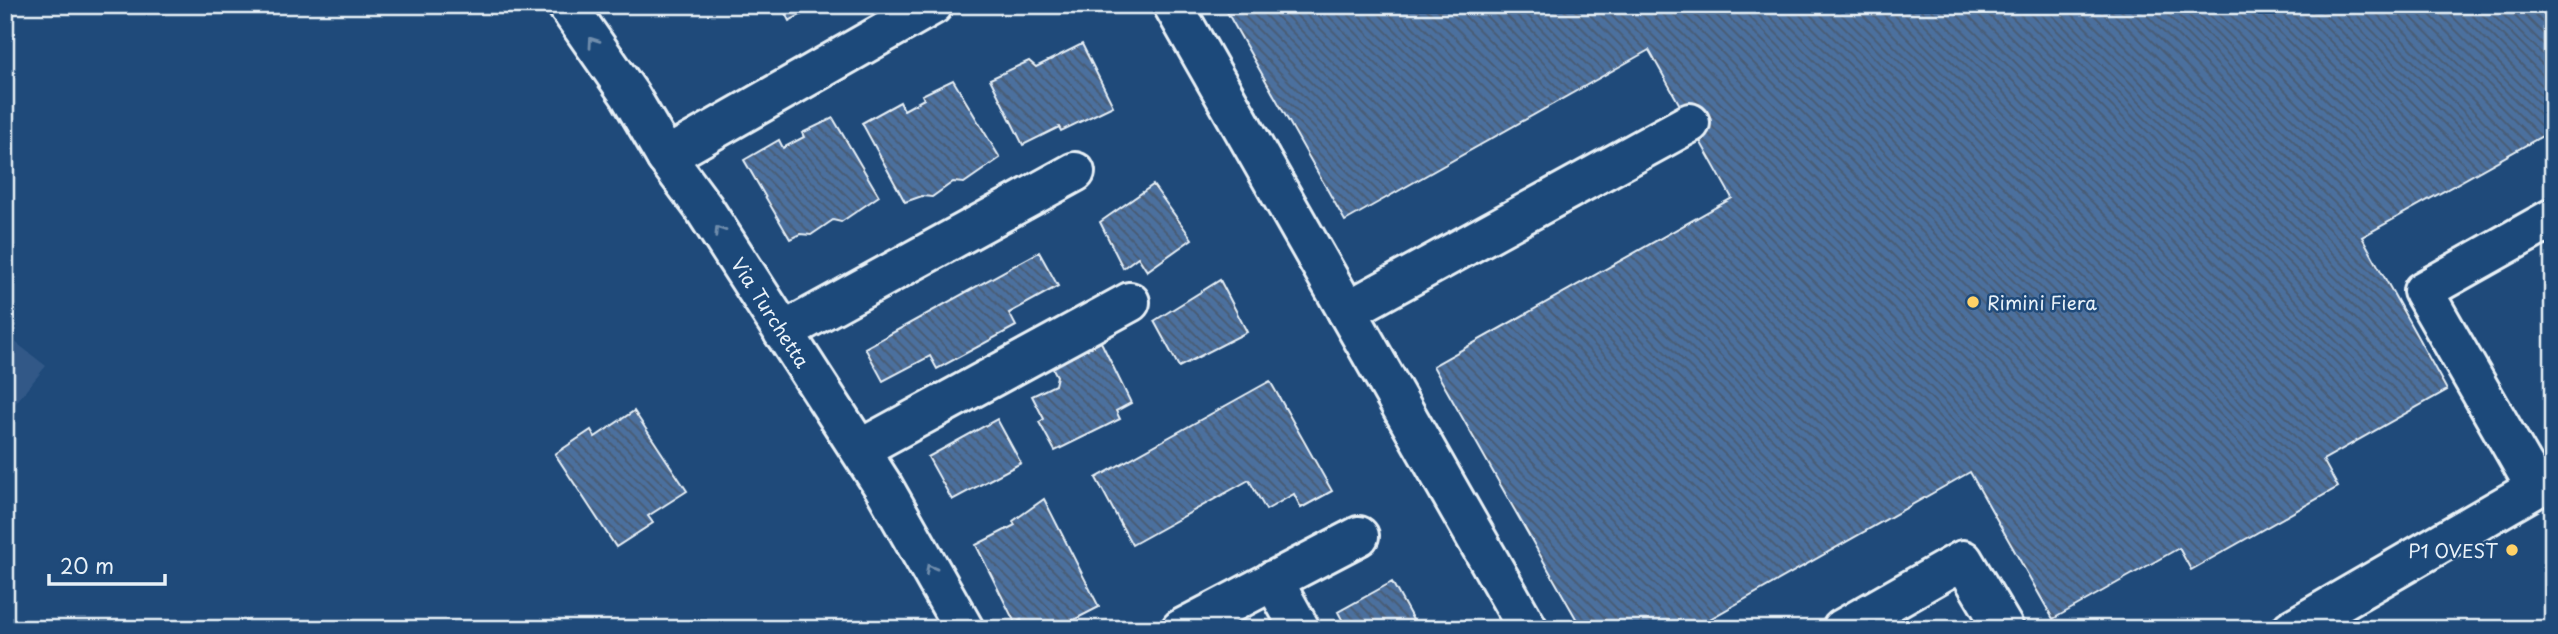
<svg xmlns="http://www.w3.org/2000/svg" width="2558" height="634" font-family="'Playpen Sans',sans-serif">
	<defs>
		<pattern id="building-back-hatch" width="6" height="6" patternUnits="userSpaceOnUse" patternTransform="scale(1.75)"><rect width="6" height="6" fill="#4c6f9e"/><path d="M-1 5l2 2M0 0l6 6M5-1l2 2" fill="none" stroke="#495a70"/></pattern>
	</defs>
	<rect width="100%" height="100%" fill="#1f4a7a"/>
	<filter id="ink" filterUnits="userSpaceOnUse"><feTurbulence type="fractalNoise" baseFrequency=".0143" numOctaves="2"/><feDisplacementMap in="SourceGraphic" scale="14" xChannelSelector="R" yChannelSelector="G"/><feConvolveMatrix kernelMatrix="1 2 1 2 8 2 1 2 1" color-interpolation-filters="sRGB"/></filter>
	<g filter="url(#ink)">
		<!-- built -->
		<path fill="#305887" d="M5 334 46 366 5 416Z"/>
		<!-- building -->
		<path fill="url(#building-back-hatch)" stroke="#e8f1f8" stroke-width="2" d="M781 5H820L789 21Z
			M1223 5H2553V130L2362 237 2447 390 2323 460 2338 487 2191 570 2179 548 2053 619 1970 472 1692 629H1582L1433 366 1732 198 1649 50 1345 221Z
			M1082 44 1113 106 1061 131 1059 127 1023 145 990 79 1029 61 1036 67Z
			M953 80 1000 158 964 183 953 182 932 197 922 196 905 202 862 123 900 102 904 110 924 99 922 95Z
			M833 118 879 196 841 222 833 220 811 235 800 234 790 239 744 160 779 140 783 148 804 137 802 133Z
			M1153 185 1192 239 1147 271 1138 257 1123 268 1100 222Z
			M1039 252 1058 286 1009 313 1016 326 937 369 930 356 883 381 865 348Z
			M1220 280 1247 332 1179 367 1154 321Z
			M1101 342 1131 403 1116 411 1120 419 1055 451 1039 422 1044 419 1032 396 1055 385 1057 376 1052 367Z
			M1270 381 1332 491 1301 508 1294 494 1266 510 1249 480 1132 545 1096 478Z
			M634 411 687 491 648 516 653 523 616 547 555 454 591 430 595 437Z
			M997 419 1021 463 952 500 928 457Z
			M1044 499 1099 607 1056 629H1025L1021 620 1015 623 976 545 1015 525 1013 521Z
			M1392 582 1418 629H1347L1338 612Z"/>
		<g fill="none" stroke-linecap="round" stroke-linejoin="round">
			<!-- minor casing -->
			<g stroke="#e8f1f8" stroke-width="44">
				<g id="minor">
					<path id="s1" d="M567 5 629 94 666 157 703 207 883 486 964 629"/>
					<path d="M1173 5 1528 629"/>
					<path d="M666 157 933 5"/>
					<path d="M1347 311 1690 123"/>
					<path d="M783 332 1075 172"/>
					<path d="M860 449 1130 302"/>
					<path d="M2536 488 2423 291 2553 218"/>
					<path d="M1273 580 1300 629"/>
					<path d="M1181 629 1359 536"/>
					<path d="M1842 629 1963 560 2004 629"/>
					<path d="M2292 629 2553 478"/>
				</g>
			</g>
			<!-- minor -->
			<use href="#minor" stroke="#1f4a7a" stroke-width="38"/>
		</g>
		<!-- one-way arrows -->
		<defs><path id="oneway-chevron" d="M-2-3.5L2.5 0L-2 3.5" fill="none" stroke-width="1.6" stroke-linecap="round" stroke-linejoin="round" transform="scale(1.75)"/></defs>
		<g stroke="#6f8dac">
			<use href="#oneway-chevron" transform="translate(593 42) rotate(-125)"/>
			<use href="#oneway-chevron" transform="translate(719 231) rotate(-123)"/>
			<use href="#oneway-chevron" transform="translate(930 569) rotate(-119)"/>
		</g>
	</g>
	<!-- markers -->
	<g fill="#ffd166" stroke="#1f4a7a" stroke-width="2.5">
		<circle cx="1973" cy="302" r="7"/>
		<circle cx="2512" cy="550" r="7"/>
	</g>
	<g text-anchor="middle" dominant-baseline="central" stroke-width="5" stroke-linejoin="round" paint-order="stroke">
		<!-- poi labels -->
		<g font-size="19" fill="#e8f1f8" stroke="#1f4a7a" text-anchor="start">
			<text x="1987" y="302">Rimini Fiera</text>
			<text x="2498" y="550" text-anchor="end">P1 OVEST</text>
		</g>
		<!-- street labels -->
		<g font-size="19" fill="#e8f1f8" stroke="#1f4a7a">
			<text stroke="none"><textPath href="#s1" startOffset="369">Via Turchetta</textPath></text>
		</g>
	</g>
	<!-- margin -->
	<rect width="2558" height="634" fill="none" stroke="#1f4a7a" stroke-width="28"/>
	<rect x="14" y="14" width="2530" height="606" fill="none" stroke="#e8f1f8" stroke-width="2.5" filter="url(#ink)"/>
	<!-- scale -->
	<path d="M49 574v10h116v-10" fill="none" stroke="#e8f1f8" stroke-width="3.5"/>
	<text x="60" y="574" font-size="21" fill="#e8f1f8" stroke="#1f4a7a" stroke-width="5" paint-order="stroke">20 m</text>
</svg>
